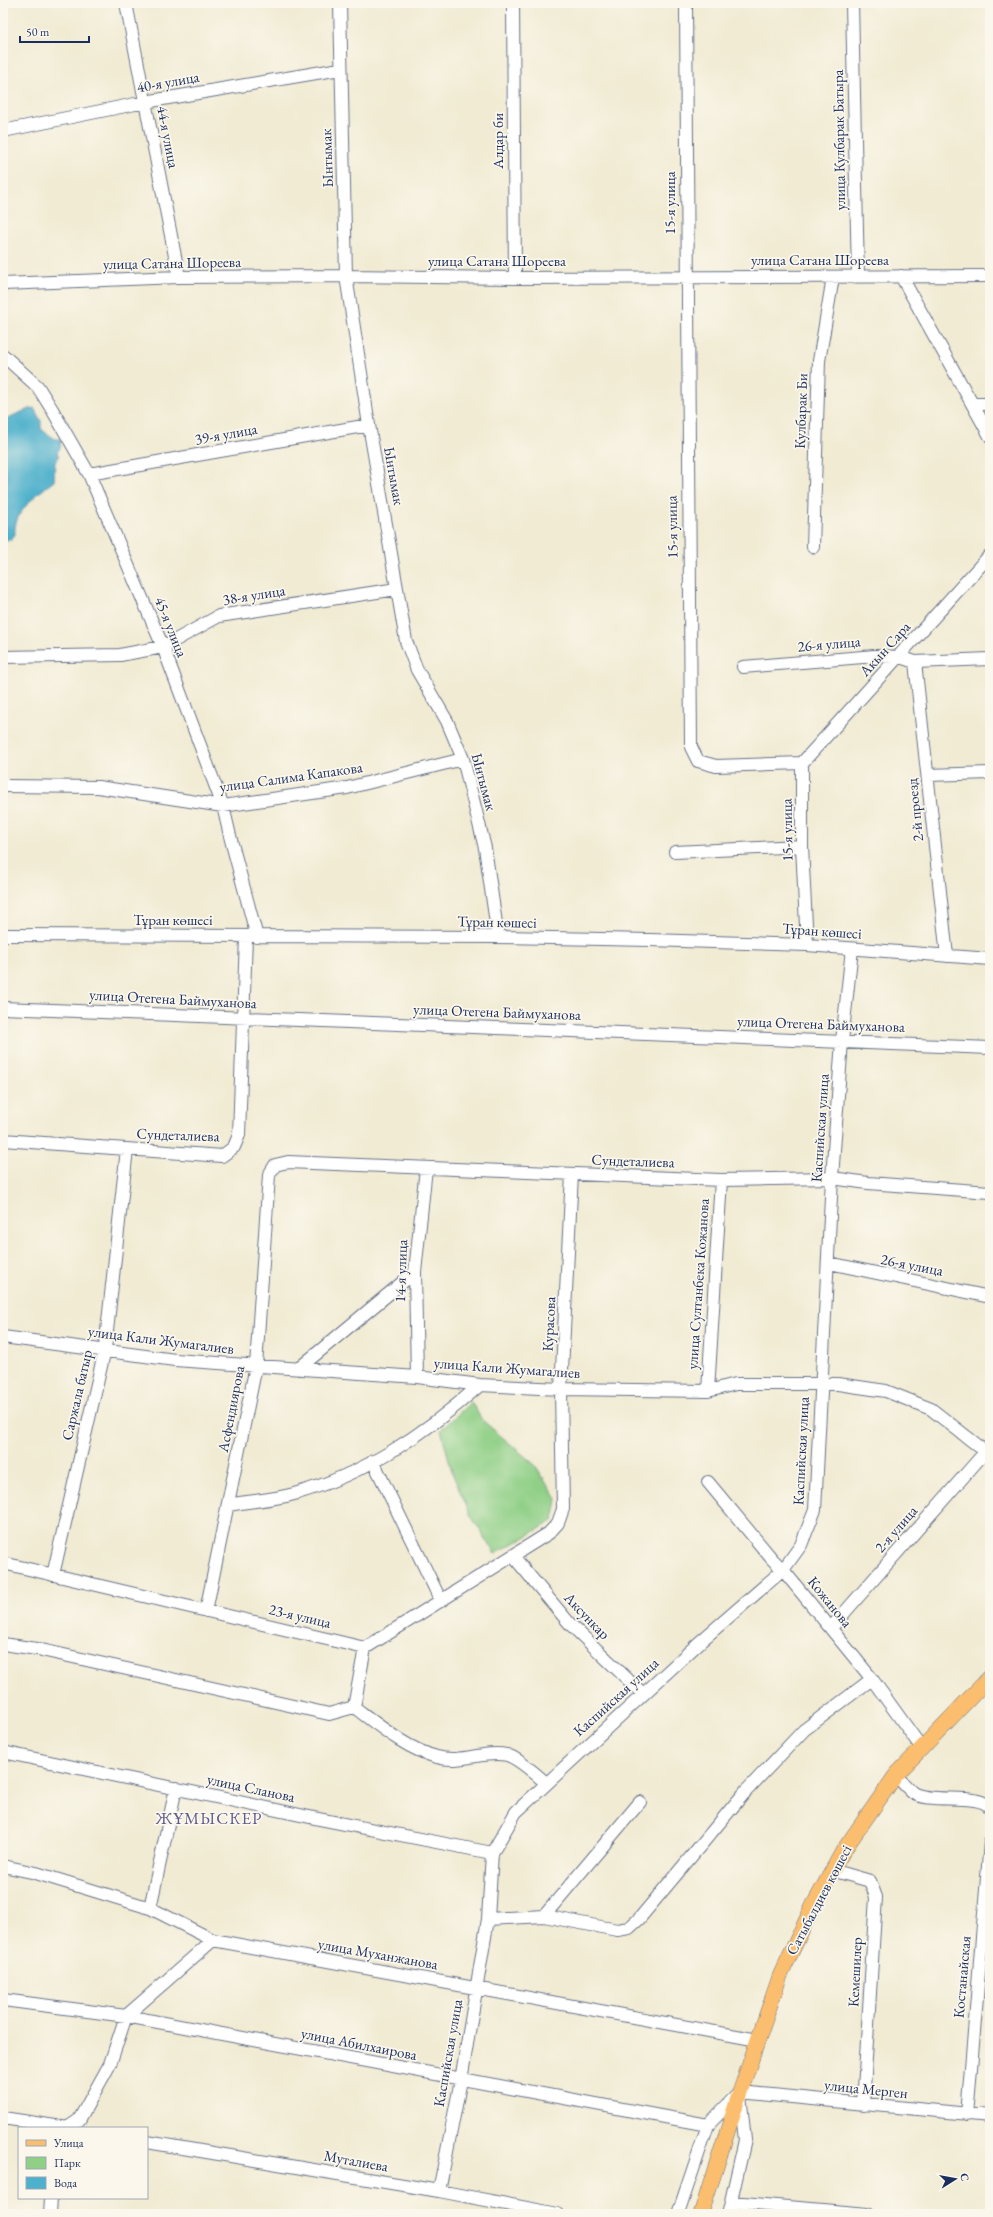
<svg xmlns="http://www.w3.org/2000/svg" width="993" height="2217" viewBox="0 0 993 2217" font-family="'EB Garamond',serif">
	<rect width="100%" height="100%" fill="#fbf7ec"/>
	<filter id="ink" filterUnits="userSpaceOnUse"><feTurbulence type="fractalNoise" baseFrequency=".025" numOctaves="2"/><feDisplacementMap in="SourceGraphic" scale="8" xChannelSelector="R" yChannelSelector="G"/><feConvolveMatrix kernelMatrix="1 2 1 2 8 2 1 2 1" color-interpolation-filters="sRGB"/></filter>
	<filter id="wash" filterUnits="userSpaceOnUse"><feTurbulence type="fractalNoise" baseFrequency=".012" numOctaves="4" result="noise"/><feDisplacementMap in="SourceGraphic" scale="16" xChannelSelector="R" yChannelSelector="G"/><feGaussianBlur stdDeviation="0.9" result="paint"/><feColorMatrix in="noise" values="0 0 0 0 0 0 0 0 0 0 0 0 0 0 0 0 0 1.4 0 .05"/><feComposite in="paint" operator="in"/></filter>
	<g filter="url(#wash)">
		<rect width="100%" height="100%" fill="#f1ebd3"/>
		<!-- green -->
		<path fill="#8fcf86" stroke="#557f72" d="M471 1402 482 1420 535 1465 557 1499 553 1521 495 1554 470 1514 453 1475 441 1430Z"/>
		<!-- water -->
		<path fill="#4db0cc" stroke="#347095" d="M34 408 41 421V429L55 439H61L60 448 57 452 59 457 55 462 54 481C38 493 12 513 15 534L12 539 3 541V420C10 417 27 409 34 408Z"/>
	</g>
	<g filter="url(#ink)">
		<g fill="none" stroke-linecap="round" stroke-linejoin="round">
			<defs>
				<path id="minor" d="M126 3 179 277
					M340 3 346 276 369 425 406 641 417 670 447 721 463 759 485 848 498 937
					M513 3 515 278
					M686 3 691 747 698 761 716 766 802 763V846L807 945
					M852 3 858 276
					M3 131 145 102 340 69
					M901 276 990 436
					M3 284 179 277 346 276 515 278 990 276
					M3 355 38 387 53 411 89 474 163 647 223 806 231 840 257 937
					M972 404H990
					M89 474 369 425
					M813 547 819 361 833 277
					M3 657 120 655 163 647 219 616 397 589
					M915 662 947 956
					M743 667 875 656 900 657 915 662 990 659
					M802 763 990 555
					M928 775 990 773
					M3 786 98 787 223 806 347 788 463 759
					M675 852 802 846
					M3 935 498 937 650 940 807 945 990 959
					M3 1008 990 1048
					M3 1140 222 1156 234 1147 239 1135 246 937
					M829 1263 990 1297
					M3 1337 175 1360 417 1377 480 1385 561 1389 708 1391 736 1384H838L886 1391 931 1409 990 1455
					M298 1369 415 1272
					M417 1377 415 1272 426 1168
					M708 1391 721 1180
					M373 1461 441 1601
					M708 1482 772 1559 783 1570 872 1679 921 1747
					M228 1505C249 1501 273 1500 294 1494 365 1474 425 1434 480 1385
					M513 1556 570 1624 643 1694
					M3 1563 365 1648 549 1533 558 1523 563 1509 561 1389 572 1174
					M53 1575 105 1349 127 1149
					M206 1611 256 1366 269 1175 275 1165 288 1162 721 1180 832 1178 868 1183 990 1192
					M831 1628 986 1451
					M3 1644 37 1649 329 1714 354 1707
					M365 1648 354 1707C378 1725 408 1750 437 1757 461 1764 484 1750 507 1755 518 1758 537 1775 546 1783
					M3 1752 319 1819 492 1853
					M896 1775C901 1781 907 1788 913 1793 930 1804 981 1792 990 1808
					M3 1866 36 1873 150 1908 213 1940 758 2040
					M832 1870 870 1881 876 1897 863 2105
					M150 1908 176 1788
					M544 1916 617 1930 629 1928 639 1919 746 1791 804 1730 872 1679
					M488 1919 544 1916 640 1802
					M3 2000 126 2016 708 2125
					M740 2092 990 2116
					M967 2115 990 1842
					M3 2118 68 2128
					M67 2128 79 2120 110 2064 126 2016 213 1940
					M147 2142 439 2191 558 2214
					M439 2191 461 2080 488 1919 492 1853 516 1812 701 1641 783 1570 801 1545 815 1510 832 1178 842 1041 852 949
					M732 2202 868 2214
					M50 2214 51 2198
					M678 2214 708 2125 739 2093
					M728 2214 745 2140 740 2095"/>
				<path id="major" d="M701 2214 740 2092 780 1976 814 1904 843 1851 896 1775 990 1677"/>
			</defs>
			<!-- minor casing -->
			<use href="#minor" stroke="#667187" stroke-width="14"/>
			<!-- major casing -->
			<use href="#major" stroke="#667187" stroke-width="16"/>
			<!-- minor -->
			<use href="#minor" stroke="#fff" stroke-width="12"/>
			<!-- major -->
			<use href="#major" stroke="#fbbe6e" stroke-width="15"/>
		</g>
	</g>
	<g text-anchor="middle" stroke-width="3.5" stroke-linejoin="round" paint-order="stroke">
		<!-- street labels -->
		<g font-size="15" fill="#1b2f5e" stroke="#fbf7ec">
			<text transform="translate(168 82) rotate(-10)" y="5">40-я улица</text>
			<text transform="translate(168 137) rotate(79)" y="5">44-я улица</text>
			<text transform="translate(839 140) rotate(-91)" y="5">улица Кулбарак Батыра</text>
			<text transform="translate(498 141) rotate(-90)" y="5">Алдар би</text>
			<text transform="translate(327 158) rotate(-92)" y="5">Ынтымак</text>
			<text transform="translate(670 203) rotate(-90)" y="5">15-я улица</text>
			<text x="820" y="265">улица Сатана Шореева</text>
			<text x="497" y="266">улица Сатана Шореева</text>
			<text transform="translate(172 263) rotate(-1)" y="5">улица Сатана Шореева</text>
			<text transform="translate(801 411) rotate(-88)" y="5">Кулбарак Би</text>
			<text transform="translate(226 434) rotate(-10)" y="5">39-я улица</text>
			<text transform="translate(394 476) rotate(80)" y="5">Ынтымак</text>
			<text transform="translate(672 527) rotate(-91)" y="5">15-я улица</text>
			<text transform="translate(254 595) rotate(-9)" y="5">38-я улица</text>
			<text transform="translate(171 627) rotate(68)" y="5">45-я улица</text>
			<text transform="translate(829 644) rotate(-5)" y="5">26-я улица</text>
			<text transform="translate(885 649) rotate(-48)" y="5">Акын Сара</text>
			<text transform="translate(291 777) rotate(-8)" y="5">улица Салима Капакова</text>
			<text transform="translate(484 782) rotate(75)" y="5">Ынтымак</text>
			<text transform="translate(915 810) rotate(-96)" y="5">2-й проезд</text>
			<text transform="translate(787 830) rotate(-91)" y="5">15-я улица</text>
			<text x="173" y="925">Тұран көшесі</text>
			<text transform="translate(497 922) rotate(1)" y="5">Тұран көшесі</text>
			<text transform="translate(822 931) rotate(4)" y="5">Тұран көшесі</text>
			<text transform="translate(173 999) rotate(3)" y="5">улица Отегена Баймуханова</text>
			<text transform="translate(497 1012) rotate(2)" y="5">улица Отегена Баймуханова</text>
			<text transform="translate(821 1024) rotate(2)" y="5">улица Отегена Баймуханова</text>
			<text transform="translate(820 1128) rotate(-86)" y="5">Каспийская улица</text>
			<text transform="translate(178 1135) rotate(2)" y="5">Сундеталиева</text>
			<text transform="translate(633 1161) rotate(2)" y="5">Сундеталиева</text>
			<text transform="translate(912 1265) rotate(11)" y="5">26-я улица</text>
			<text transform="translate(401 1271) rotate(-88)" y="5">14-я улица</text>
			<text transform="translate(698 1284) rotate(-86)" y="5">улица Султанбека Кожанова</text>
			<text transform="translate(549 1324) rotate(-87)" y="5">Курасова</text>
			<text transform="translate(161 1340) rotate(7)" y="5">улица Кали Жумагалиев</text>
			<text transform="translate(507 1368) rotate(4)" y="5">улица Кали Жумагалиев</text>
			<text transform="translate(77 1395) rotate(-77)" y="5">Саржала батыр</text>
			<text transform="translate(231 1409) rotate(-79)" y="5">Асфендиярова</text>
			<text transform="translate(801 1451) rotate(-87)" y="5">Каспийская улица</text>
			<text transform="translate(896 1529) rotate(-49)" y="5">2-я улица</text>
			<text transform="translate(830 1602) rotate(51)" y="5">Кожанова</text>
			<text transform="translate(300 1616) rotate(13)" y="5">23-я улица</text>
			<text transform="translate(587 1616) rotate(46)" y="5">Аксункар</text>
			<text transform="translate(616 1697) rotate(-42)" y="5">Каспийская улица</text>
			<text transform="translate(251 1788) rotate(12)" y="5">улица Сланова</text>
			<text transform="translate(819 1900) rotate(-62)" y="5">Сатыбалдиев көшесі</text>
			<text transform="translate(378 1954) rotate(10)" y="5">улица Муханжанова</text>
			<text transform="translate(855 1972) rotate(-87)" y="5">Кемешилер</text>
			<text transform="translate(962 1977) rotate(-85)" y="5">Костанайская</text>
			<text transform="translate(359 2044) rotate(11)" y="5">улица Абилхаирова</text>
			<text transform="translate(448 2053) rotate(-80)" y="5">Каспийская улица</text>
			<text transform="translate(866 2089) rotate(6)" y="5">улица Мерген</text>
			<text transform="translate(356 2161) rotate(10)" y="5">Муталиева</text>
		</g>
		<!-- quarter labels -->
		<g font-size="17" letter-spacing="1" fill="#5f5b8c" stroke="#fbf7ec">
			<text x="209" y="1824">ЖҰМЫСКЕР</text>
		</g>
	</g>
	<!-- margin -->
	<rect width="993" height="2217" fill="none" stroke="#fbf7ec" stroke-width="16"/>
	<!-- legend -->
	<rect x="18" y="2127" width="130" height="72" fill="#fbf7ec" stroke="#a1a7b3"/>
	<rect x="26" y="2140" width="20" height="6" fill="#fbbe6e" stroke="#a1a7b3"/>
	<text x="54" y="2147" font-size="12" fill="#1b2f5e">Улица</text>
	<rect x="26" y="2157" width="20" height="12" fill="#8fcf86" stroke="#a1a7b3"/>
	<text x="54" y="2167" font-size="12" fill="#1b2f5e">Парк</text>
	<rect x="26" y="2177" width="20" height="12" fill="#4db0cc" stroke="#a1a7b3"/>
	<text x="54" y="2187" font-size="12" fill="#1b2f5e">Вода</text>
	<!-- north arrow -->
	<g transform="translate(955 2179) rotate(79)" stroke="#fbf7ec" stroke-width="3" paint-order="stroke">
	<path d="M0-3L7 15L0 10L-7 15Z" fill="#1b2f5e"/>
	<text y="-6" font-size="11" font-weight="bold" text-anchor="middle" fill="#1b2f5e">С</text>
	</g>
	<!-- scale -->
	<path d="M20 36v6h69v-6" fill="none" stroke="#1b2f5e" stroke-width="2"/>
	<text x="26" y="36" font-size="12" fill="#1b2f5e" stroke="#fbf7ec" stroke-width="3" paint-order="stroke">50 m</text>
</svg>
